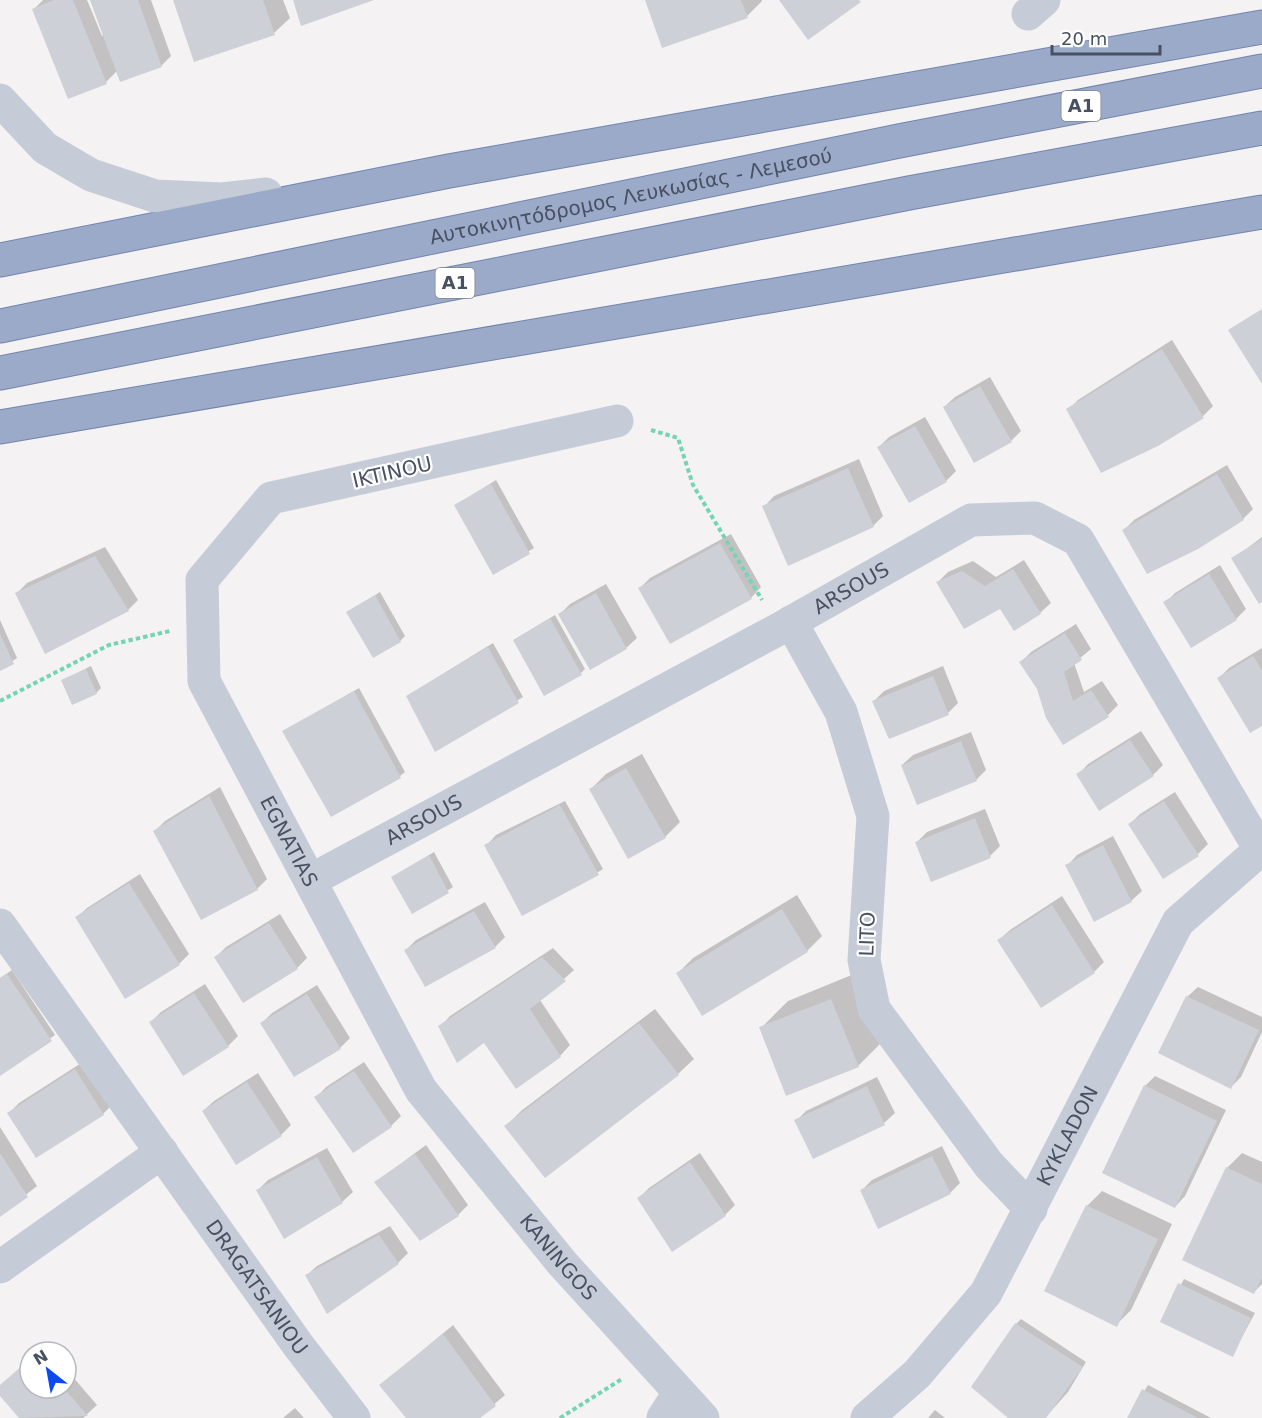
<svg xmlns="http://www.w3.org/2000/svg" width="1262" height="1418" viewBox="0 0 1262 1418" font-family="'DejaVu Sans',sans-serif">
	<rect width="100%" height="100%" fill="#f4f2f2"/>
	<!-- shadow -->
	<path fill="#0003" d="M43 0H87L102 36 104 35 92 0H151L171 56 161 66 117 71 106 82 34 9Z
		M174 0H283L290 18 274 33Z
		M647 0H762V1L747 16Z
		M1172 340 1213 406 1203 416 1068 410 1078 400Z
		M990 377 1021 431 1011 441 944 407 955 397Z
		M925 417 956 471 946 481 879 447 889 437Z
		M859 459 883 516 873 526 764 507 774 496Z
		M1227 465 1253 509 1243 519 1124 530 1134 520Z
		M496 480 534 548 493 573 456 505Z
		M731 534 761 587 751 598 640 588 650 578Z
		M1262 537V600L1233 559Z
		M105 547 138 600 128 610 17 593 27 583Z
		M1024 560 1051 603 1040 613 1001 607 938 582 948 572 973 561 996 577Z
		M1220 565 1246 609 1236 619 1165 603 1175 593Z
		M606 584 637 638 626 648 560 614 570 604Z
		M380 592 405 636 400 641 348 612Z
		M555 615 585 669 581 673 514 640Z
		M0 620 17 658 0 669Z
		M1076 624 1091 649 1074 663 1084 692 1102 681 1118 705 1108 715 1038 688 1021 662 1031 652Z
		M493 643 523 697 436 750 407 696Z
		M1262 648V724L1219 678 1229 668Z
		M91 666 101 688 96 693 63 680Z
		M943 666 958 703 948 713 874 701 884 691Z
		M359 688 405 772 400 776 284 731Z
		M1141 731 1163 765 1153 775H1078L1088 764Z
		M971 732 986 770 976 780 902 765 913 755Z
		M642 754 680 822 665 837 590 790 606 774Z
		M220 787 267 879 257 889 155 831 165 821Z
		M1175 792 1208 844 1198 854 1130 824 1140 814Z
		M565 801 603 869 561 895 486 846 496 835Z
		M985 809 1000 846 990 856 917 842 927 832Z
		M1113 836 1142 891 1131 901 1067 866 1077 855Z
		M434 852 453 887 413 912 393 877Z
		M140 874 189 954 179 964 76 918 87 908Z
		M797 895 822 936 807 951 678 973 693 958Z
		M1062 896 1104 962 1094 972 999 940 1010 930Z
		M485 902 505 937 495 947 406 950 416 940Z
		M280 914 307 958 297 968 216 957 226 947Z
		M553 948 574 970 540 1000 570 1045 560 1056 440 1027 450 1016Z
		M12 970 55 1035 0 1074V978Z
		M859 972 885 1039 858 1066 761 1028 788 1001Z
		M205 984 238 1036 228 1046 151 1022 161 1012Z
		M317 985 350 1038 340 1048 262 1023 272 1013Z
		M1198 987 1262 1017V1032L1241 1077 1231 1087 1187 997Z
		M655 1009 694 1059 678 1074 545 1176 506 1126 521 1111Z
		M86 1060 113 1104 103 1114 36 1156 9 1113 19 1103Z
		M364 1062 401 1116 391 1126 316 1098 326 1087Z
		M258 1073 291 1125 281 1135 203 1111 214 1101Z
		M1155 1076 1226 1110 1185 1196 1175 1207 1145 1086Z
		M877 1077 895 1113 884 1123 813 1157 796 1121 806 1111Z
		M0 1127 37 1186 0 1215Z
		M426 1145 468 1205 458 1215 376 1182Z
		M942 1146 960 1183 950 1193 862 1190 872 1180Z
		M327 1148 353 1192 342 1202 258 1190 268 1180Z
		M700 1153 735 1205 725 1215 673 1250 639 1198 649 1188Z
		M1242 1153 1262 1162V1284L1254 1292 1227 1168Z
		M1102 1191 1172 1224 1131 1310 1116 1325 1087 1206Z
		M390 1226 408 1253 398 1263 306 1276 317 1266Z
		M1184 1279 1255 1313 1232 1355 1162 1321Z
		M1021 1319 1086 1362 1068 1392 1045 1418H1010L1016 1324Z
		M453 1325 505 1395 478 1418H407L381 1385Z
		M46 1346 52 1352H39Z
		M30 1359V1388H66V1369L97 1405 83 1418H21L0 1393V1386Z
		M1148 1385 1211 1418H1128Z
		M295 1408 304 1418H283Z
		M935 1410 945 1418H928Z"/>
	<!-- building -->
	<path fill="#cdd0d6" d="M54 0H73L107 84 68 99 32 9Z
		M90 0H138L162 67 120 82Z
		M173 0H263L275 35 194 62Z
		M293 0H374L301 26Z
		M645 0H741L748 18 662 48Z
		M779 0H859L861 2 808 40Z
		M1262 309V384L1228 330Z
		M1162 349 1204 418 1158 446 1101 473 1066 409Z
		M980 386 1012 442 974 463 943 407Z
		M915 426 947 482 909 503 877 447Z
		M848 468 874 527 788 566 762 506Z
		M1217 474 1244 520 1198 549 1147 574 1122 530Z
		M491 484 530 554 493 575 454 505Z
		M1262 539V602L1259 604 1231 558Z
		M720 543 752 599 670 644 638 588Z
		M95 556 129 611 45 654 15 593Z
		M1013 569 1041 614 1014 631 1000 609 964 629 936 582 962 571 985 586Z
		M1209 574 1237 620 1191 648 1163 602Z
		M596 593 627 649 590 670 558 614Z
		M375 595 401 642 373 658 346 612Z
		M550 618 582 675 544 696 513 640Z
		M1065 633 1082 660 1064 672 1073 701 1091 690 1109 717 1063 745 1046 718 1037 689 1019 662Z
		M0 634 14 664 0 671Z
		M488 647 519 703 435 752 406 696Z
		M1253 656 1262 670V726L1250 733 1217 678Z
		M86 669 97 694 72 705 61 680Z
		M933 676 949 715 889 739 872 701Z
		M354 691 401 778 331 817 282 731Z
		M1130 740 1154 776 1099 811 1076 774Z
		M961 741 977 781 917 805 901 765Z
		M626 768 666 838 628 859 589 789Z
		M209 796 258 890 201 920 153 831Z
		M1164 801 1199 856 1163 879 1128 824Z
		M560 805 599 875 522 916 484 845Z
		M975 818 991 858 931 882 915 842Z
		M1103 845 1132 902 1094 922 1065 865Z
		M429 855 449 893 412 914 391 877Z
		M129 883 180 965 125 999 75 917Z
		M1052 905 1095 973 1041 1008 997 940Z
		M782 909 808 952 702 1016 676 973Z
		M474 911 496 948 425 987 404 950Z
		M269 923 298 969 243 1003 214 957Z
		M542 957 566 981 530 1009 561 1057 516 1089 484 1043 457 1063 438 1026Z
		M7 974 52 1041 0 1076V978Z
		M194 993 229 1047 183 1076 149 1022Z
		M307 994 341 1049 294 1077 260 1023Z
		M1186 996 1259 1030 1231 1089 1158 1053Z
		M831 999 859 1067 786 1096 759 1027Z
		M639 1023 679 1075 545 1178 504 1126Z
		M75 1069 104 1115 36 1158 7 1113Z
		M354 1071 392 1127 353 1153 314 1097Z
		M247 1082 282 1136 236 1165 202 1111Z
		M1144 1085 1217 1121 1175 1208 1102 1173Z
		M867 1086 885 1125 813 1159 794 1120Z
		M0 1153 28 1197 0 1217Z
		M415 1154 459 1216 420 1241 374 1182Z
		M932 1156 951 1194 878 1229 860 1190Z
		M317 1157 343 1203 284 1239 256 1190Z
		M690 1162 726 1216 672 1252 637 1198Z
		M1226 1167 1262 1184V1278L1254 1294 1182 1260Z
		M1086 1205 1158 1239 1117 1327 1044 1291Z
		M379 1235 399 1264 327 1314 305 1275Z
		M1178 1283 1251 1318 1233 1357 1160 1322Z
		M1015 1323 1083 1367 1046 1418H1008L971 1387Z
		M443 1334 496 1406 480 1418H406L379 1385Z
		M30 1359V1388H64L88 1416 19 1418 0 1396V1385Z
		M1142 1389 1198 1418H1127Z"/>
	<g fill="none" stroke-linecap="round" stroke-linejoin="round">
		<defs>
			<g id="trunk">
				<path d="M0 260 449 171 1262 27"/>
				<path id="s5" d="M0 326 899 141 1262 71"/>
				<path d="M0 373 909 193 1262 128"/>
				<path d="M0 427 1262 212"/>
			</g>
		</defs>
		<!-- trunk casing -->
		<use href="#trunk" stroke="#7284af" stroke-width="35"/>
		<!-- path -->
		<path stroke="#74d4b5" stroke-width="4" stroke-dasharray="4.5 3" stroke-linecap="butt" d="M651 430 678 438 693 485 762 600
			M0 701 109 645 170 631
			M560 1418 622 1379"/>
		<!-- minor -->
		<g stroke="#c5cbd7" stroke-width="33">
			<path d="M1028 14 1044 0"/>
			<path d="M0 100 45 148 91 175 155 196 222 199 266 194"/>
			<path id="s1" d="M617 421 271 498 202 580 204 681 421 1090 562 1263 703 1418"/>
			<path d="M791 622 841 712 873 816 864 960 874 1009 989 1165 1031 1209"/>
			<path id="s2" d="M311 880 779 629 971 520 1035 518 1078 540 1262 853"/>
			<path id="s3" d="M0 925 298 1345 354 1418"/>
			<path d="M0 1267 162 1152"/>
			<path d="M663 1418 679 1393"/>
			<path id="s4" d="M867 1418 917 1374 986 1293 1178 922 1260 850"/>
		</g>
		<!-- trunk -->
		<use href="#trunk" stroke="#9caaca" stroke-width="33"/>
	</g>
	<g text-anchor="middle" stroke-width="4.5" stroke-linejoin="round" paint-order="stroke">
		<!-- shield labels -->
		<g fill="#fff" stroke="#7f8590" stroke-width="1.5">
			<rect x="1061.5" y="91" width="39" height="30" rx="4.5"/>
			<rect x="435.5" y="268" width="39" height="30" rx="4.5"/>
		</g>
		<g font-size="18" font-weight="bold" fill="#485161">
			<text x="1081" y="112">A1</text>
			<text x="455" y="289">A1</text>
		</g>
		<!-- street labels -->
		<g font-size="20" fill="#485161" stroke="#fff">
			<text dy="7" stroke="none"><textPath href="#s5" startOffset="644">Αυτοκινητόδρομος Λευκωσίας - Λεμεσού</textPath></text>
			<text transform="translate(392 472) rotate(-13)" y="7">IKTINOU</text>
			<text dy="7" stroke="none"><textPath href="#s2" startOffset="614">ARSOUS</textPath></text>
			<text dy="7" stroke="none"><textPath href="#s2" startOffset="128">ARSOUS</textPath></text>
			<text dy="7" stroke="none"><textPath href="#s1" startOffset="744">EGNATIAS</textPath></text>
			<text transform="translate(867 934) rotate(-88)" y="7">LITO</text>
			<text dy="7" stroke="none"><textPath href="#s4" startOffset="350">KYKLADON</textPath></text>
			<text dy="7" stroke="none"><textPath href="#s1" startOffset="1242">KANINGOS</textPath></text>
			<text dy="7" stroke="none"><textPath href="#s3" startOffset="444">DRAGATSANIOU</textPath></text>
		</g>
	</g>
	<!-- north arrow -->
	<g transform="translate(48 1370) rotate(329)"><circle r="28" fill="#ffffff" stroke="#b6b9c0" stroke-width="1.5"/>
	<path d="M0-4.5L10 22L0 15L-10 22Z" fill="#0d49f3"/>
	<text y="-9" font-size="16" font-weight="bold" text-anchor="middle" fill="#485161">N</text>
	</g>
	<!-- scale -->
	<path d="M1052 45v9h108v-9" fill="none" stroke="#485161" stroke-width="3"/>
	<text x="1061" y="45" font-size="18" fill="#485161" stroke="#ffffff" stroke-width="4.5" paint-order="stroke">20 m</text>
</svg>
